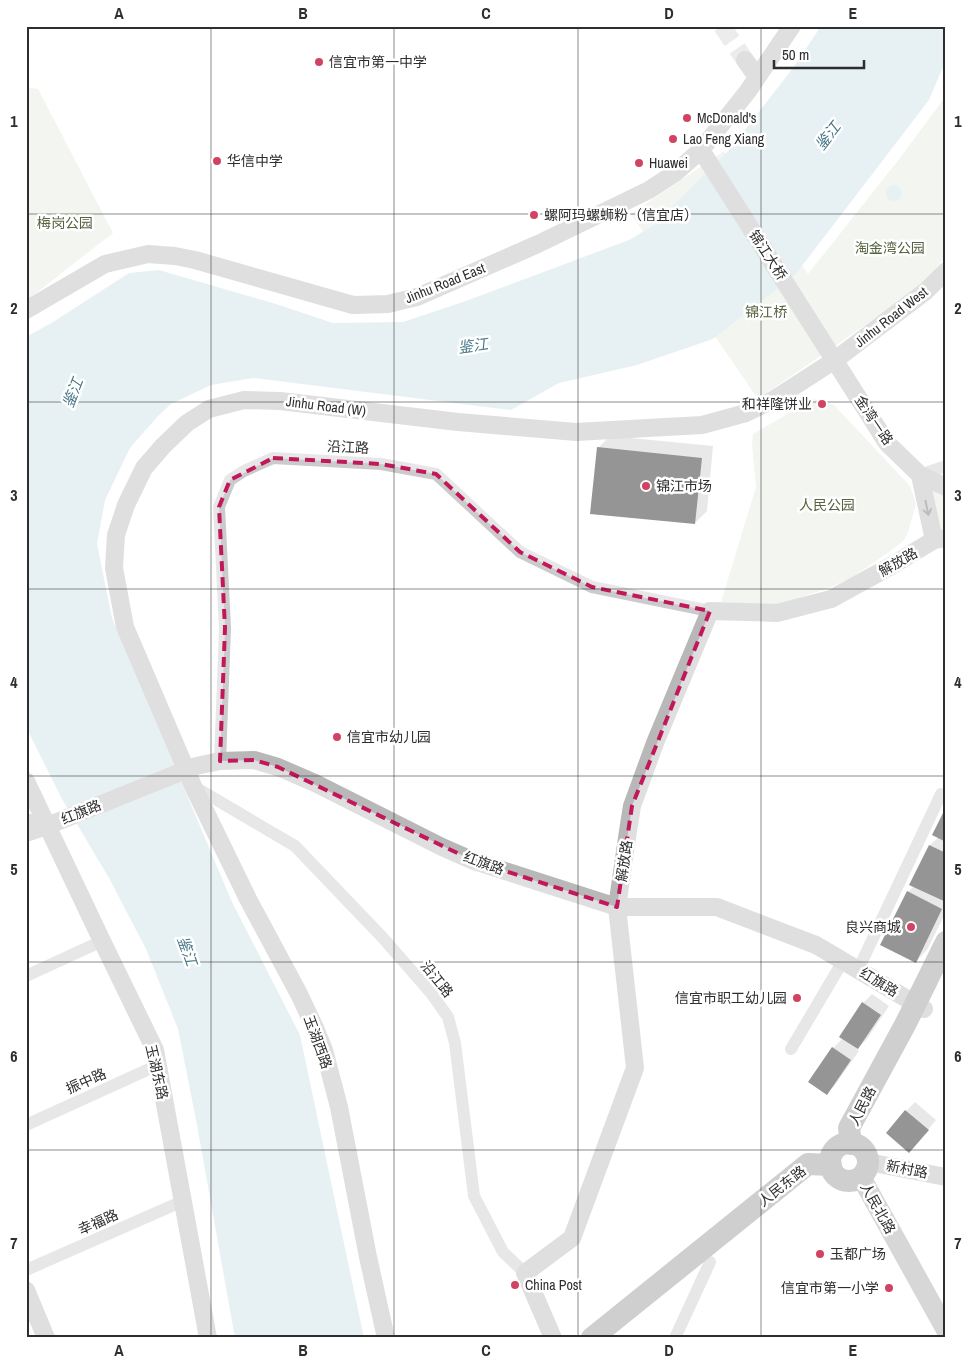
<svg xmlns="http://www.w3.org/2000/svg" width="972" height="1364" viewBox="0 0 972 1364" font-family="'Archivo Narrow','Noto Sans SC',sans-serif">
	<rect width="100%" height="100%" fill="#fff"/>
	<!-- green -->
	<path fill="#e5e9dd" d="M26 87 38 89 113 233 26 301Z
		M946 96V256L920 287 758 399 631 214 724 151 808 274 896 163Z
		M813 399 834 405 910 486 916 504 908 532 904 540 892 550 851 578 831 587 773 607 721 602 756 487 752 443 753 434Z
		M931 490 946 496V529H941Z"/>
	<!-- water -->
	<path fill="#cbe0e7" d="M821 26H946V60L929 100 795 275 713 339 637 365 559 383 511 410 253 378 211 385 171 404 158 416 130 448 105 500 97 544 112 618 232 902 300 1035 364 1338H235L197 1125 178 1029 146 949 109 878 62 799 26 727V337L53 322 129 273 159 270 276 304 333 323 403 322 463 302 629 240 654 225 730 149 793 68Z
		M886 193a8 8 0 1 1 16 0a8 8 0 1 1-16 0Z"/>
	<!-- shadow -->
	<path fill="#0003" d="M610 436 713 446 707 511 695 523 598 448Z
		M946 810V912L927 950 916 961 908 892 914 886 911 884 930 845 939 837Z
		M872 994 889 1006 867 1039 857 1049 859 1051 835 1085 827 1094 810 1082 833 1048 843 1038 863 1003Z
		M915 1102 936 1120 918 1142 906 1111Z"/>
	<!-- building -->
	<path fill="#151515" d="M597 447 702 458 695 524 590 514Z
		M946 807V842L932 835Z
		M929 845 946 853V902L909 885Z
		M907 891 942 909 916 963 880 945Z
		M862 1002 881 1015 858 1049 839 1037Z
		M832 1047 851 1060 827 1095 808 1082Z
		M905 1110 929 1130 909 1153 886 1133Z"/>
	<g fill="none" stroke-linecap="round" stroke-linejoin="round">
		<!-- secondary-tunnel -->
		<path stroke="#d5d5d5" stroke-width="18" stroke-dasharray="18 9" stroke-linecap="butt" d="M722 26 745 60"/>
		<!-- street -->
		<path stroke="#cbcbcb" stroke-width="12" d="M920 475 946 466
			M220 761 225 628 219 507 230 480 244 471 273 458 381 464 436 474 520 552 592 587 710 611
			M193 786 295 846 383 938 431 993 448 1017 455 1043 474 1196 503 1252 525 1273
			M858 970 941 794
			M26 976 102 941
			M791 1049 843 961
			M26 1125 158 1065
			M26 1270 183 1201
			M675 1338 710 1262"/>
		<!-- secondary -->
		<path stroke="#b8b8b8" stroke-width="18" d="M745 60 757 77
			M701 150 887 443 920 475 946 487
			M26 310 105 264 148 254 175 256 195 260 353 305 388 304 417 297 538 244 649 190 675 173 701 150 748 91 792 26
			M920 475 934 540
			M26 781 102 941 155 1050 208 1338
			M26 824 29 823 47 826 26 833
			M47 826 196 766 220 761 254 760 278 767 315 783 442 847 474 861 617 907H717L816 945 924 1009
			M868 1162 946 1177
			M26 1290 46 1338
			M386 1338 368 1257 339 1107 324 1050 315 1028 299 994 248 899 193 786 125 627 114 568 116 535 126 505 144 468 163 446 187 423 209 409 244 400 280 401 458 422 576 432 702 425 746 413 773 400 835 360 926 291 946 271
			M553 1338 525 1273 572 1238 635 1068 617 907 628 831 632 806 655 743 710 611 777 613 831 599 891 566 934 540 946 538"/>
		<!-- primary -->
		<path stroke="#a6a6a6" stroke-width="20" d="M861 1177 946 1330"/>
		<!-- highway -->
		<path stroke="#959595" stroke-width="22" d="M830 1162a19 19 0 1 1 38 0a19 19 0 1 1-38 0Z
			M851 1144 849 1128 906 1023 946 942
			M592 1338 808 1164 831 1165"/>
	</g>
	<!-- one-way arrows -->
	<defs><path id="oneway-shaft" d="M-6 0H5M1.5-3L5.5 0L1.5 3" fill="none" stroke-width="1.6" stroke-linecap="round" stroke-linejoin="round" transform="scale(1.25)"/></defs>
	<use stroke="#6c6c6c" href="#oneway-shaft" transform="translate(927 508) rotate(78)"/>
	<!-- marked area -->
	<path d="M0 0H972V1364H0ZM273 458 381 464 436 474 520 552 592 587 710 611 632 806 617 907 474 861 278 767 254 760 220 761 225 628 219 507 230 480Z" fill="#fff" fill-opacity=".55" fill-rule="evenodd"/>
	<path fill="none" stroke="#c2185b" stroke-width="4" stroke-dasharray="10 6" stroke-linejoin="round" d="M273 458 381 464 436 474 520 552 592 587 710 611 632 806 617 907 474 861 278 767 254 760 220 761 225 628 219 507 230 480Z"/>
	<!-- grid -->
	<path fill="none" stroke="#2e2e2e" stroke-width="1" stroke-opacity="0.55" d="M211 26V1338M394 26V1338M578 26V1338M761 26V1338M26 214H946M26 402H946M26 589H946M26 776H946M26 962H946M26 1150H946"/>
	<!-- markers -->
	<g fill="#d14362" stroke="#fff" stroke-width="2">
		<circle cx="319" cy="62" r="5"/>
		<circle cx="687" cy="118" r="5"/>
		<circle cx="673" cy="139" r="5"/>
		<circle cx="217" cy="161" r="5"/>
		<circle cx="639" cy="163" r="5"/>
		<circle cx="534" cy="215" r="5"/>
		<circle cx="822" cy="404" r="5"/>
		<circle cx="646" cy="486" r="5"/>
		<circle cx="337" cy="737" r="5"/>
		<circle cx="911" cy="927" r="5"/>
		<circle cx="797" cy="998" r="5"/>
		<circle cx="820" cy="1254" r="5"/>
		<circle cx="515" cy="1285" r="5"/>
		<circle cx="889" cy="1288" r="5"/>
	</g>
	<g text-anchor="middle" stroke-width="5" stroke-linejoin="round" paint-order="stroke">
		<!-- poi labels -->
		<g font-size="14" fill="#2e2e2e" stroke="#fff" text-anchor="start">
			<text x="329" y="67">信宜市第一中学</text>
			<text x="697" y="123">McDonald's</text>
			<text x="683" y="144">Lao Feng Xiang</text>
			<text x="227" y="166">华信中学</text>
			<text x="649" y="168">Huawei</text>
			<text x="544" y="220">螺阿玛螺蛳粉（信宜店）</text>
			<text x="812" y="409" text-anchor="end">和祥隆饼业</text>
			<text x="656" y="491">锦江市场</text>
			<text x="347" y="742">信宜市幼儿园</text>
			<text x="901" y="932" text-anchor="end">良兴商城</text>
			<text x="787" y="1003" text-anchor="end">信宜市职工幼儿园</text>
			<text x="830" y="1259">玉都广场</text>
			<text x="525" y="1290">China Post</text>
			<text x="879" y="1293" text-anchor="end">信宜市第一小学</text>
		</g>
		<!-- park labels -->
		<g font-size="14" fill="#566440" stroke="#fff">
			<text x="65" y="228">梅岗公园</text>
			<text x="890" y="253">淘金湾公园</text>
			<text x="766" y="317">锦江桥</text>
			<text x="827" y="510">人民公园</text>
		</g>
		<!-- street labels -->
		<g font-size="14" fill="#2e2e2e" stroke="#fff">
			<text transform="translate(768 255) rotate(57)" y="5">锦江大桥</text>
			<text transform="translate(445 283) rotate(-22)" y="5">Jinhu Road East</text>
			<text transform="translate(891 317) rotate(-38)" y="5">Jinhu Road West</text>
			<text transform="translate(326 406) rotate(7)" y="5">Jinhu Road (W)</text>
			<text transform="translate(874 420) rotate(56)" y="5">金湾一路</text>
			<text transform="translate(348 447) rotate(3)" y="5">沿江路</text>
			<text transform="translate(898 562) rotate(-30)" y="5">解放路</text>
			<text transform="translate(81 812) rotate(-22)" y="5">红旗路</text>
			<text transform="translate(624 861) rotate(-82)" y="5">解放路</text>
			<text transform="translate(484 863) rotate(20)" y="5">红旗路</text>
			<text transform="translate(437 979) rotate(51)" y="5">沿江路</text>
			<text transform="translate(879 982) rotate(31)" y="5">红旗路</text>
			<text transform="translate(318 1042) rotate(70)" y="5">玉湖西路</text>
			<text transform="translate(157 1072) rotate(77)" y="5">玉湖东路</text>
			<text transform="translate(86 1081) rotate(-24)" y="5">振中路</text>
			<text transform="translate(862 1106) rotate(-63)" y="5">人民路</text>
			<text transform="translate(907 1169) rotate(11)" y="5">新村路</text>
			<text transform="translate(782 1186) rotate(-38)" y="5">人民东路</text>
			<text transform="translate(878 1208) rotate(61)" y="5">人民北路</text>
			<text transform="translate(98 1222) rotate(-24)" y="5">幸福路</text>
		</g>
		<!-- water labels -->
		<g font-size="15" font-style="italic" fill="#457686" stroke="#fff">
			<text transform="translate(828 136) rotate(-52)" y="5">鉴江</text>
			<text transform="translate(473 346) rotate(-8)" y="5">鉴江</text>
			<text transform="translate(73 393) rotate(-69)" y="5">鉴江</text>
			<text transform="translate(187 951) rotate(70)" y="5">鉴江</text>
		</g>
	</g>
	<!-- border -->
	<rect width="972" height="1364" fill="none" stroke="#ffffff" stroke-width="55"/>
	<!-- scale -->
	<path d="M774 60v8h90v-8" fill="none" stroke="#2e2e2e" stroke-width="2.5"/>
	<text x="782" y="60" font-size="15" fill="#2e2e2e" stroke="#ffffff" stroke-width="4" paint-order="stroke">50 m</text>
	<rect x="28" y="28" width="916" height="1308" fill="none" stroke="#2e2e2e" stroke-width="2"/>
	<g font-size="16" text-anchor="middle" font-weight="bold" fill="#2e2e2e">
		<text x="119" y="19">A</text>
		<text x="303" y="19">B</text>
		<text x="486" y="19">C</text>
		<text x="669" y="19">D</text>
		<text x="853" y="19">E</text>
		<text x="14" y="127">1</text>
		<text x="958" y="127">1</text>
		<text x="14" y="314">2</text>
		<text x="958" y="314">2</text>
		<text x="14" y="501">3</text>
		<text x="958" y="501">3</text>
		<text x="14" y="688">4</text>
		<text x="958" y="688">4</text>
		<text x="14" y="875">5</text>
		<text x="958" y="875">5</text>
		<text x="14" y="1062">6</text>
		<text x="958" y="1062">6</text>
		<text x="14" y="1249">7</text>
		<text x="958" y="1249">7</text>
		<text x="119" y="1356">A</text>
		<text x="303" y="1356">B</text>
		<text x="486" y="1356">C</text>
		<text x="669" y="1356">D</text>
		<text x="853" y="1356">E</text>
	</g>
</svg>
